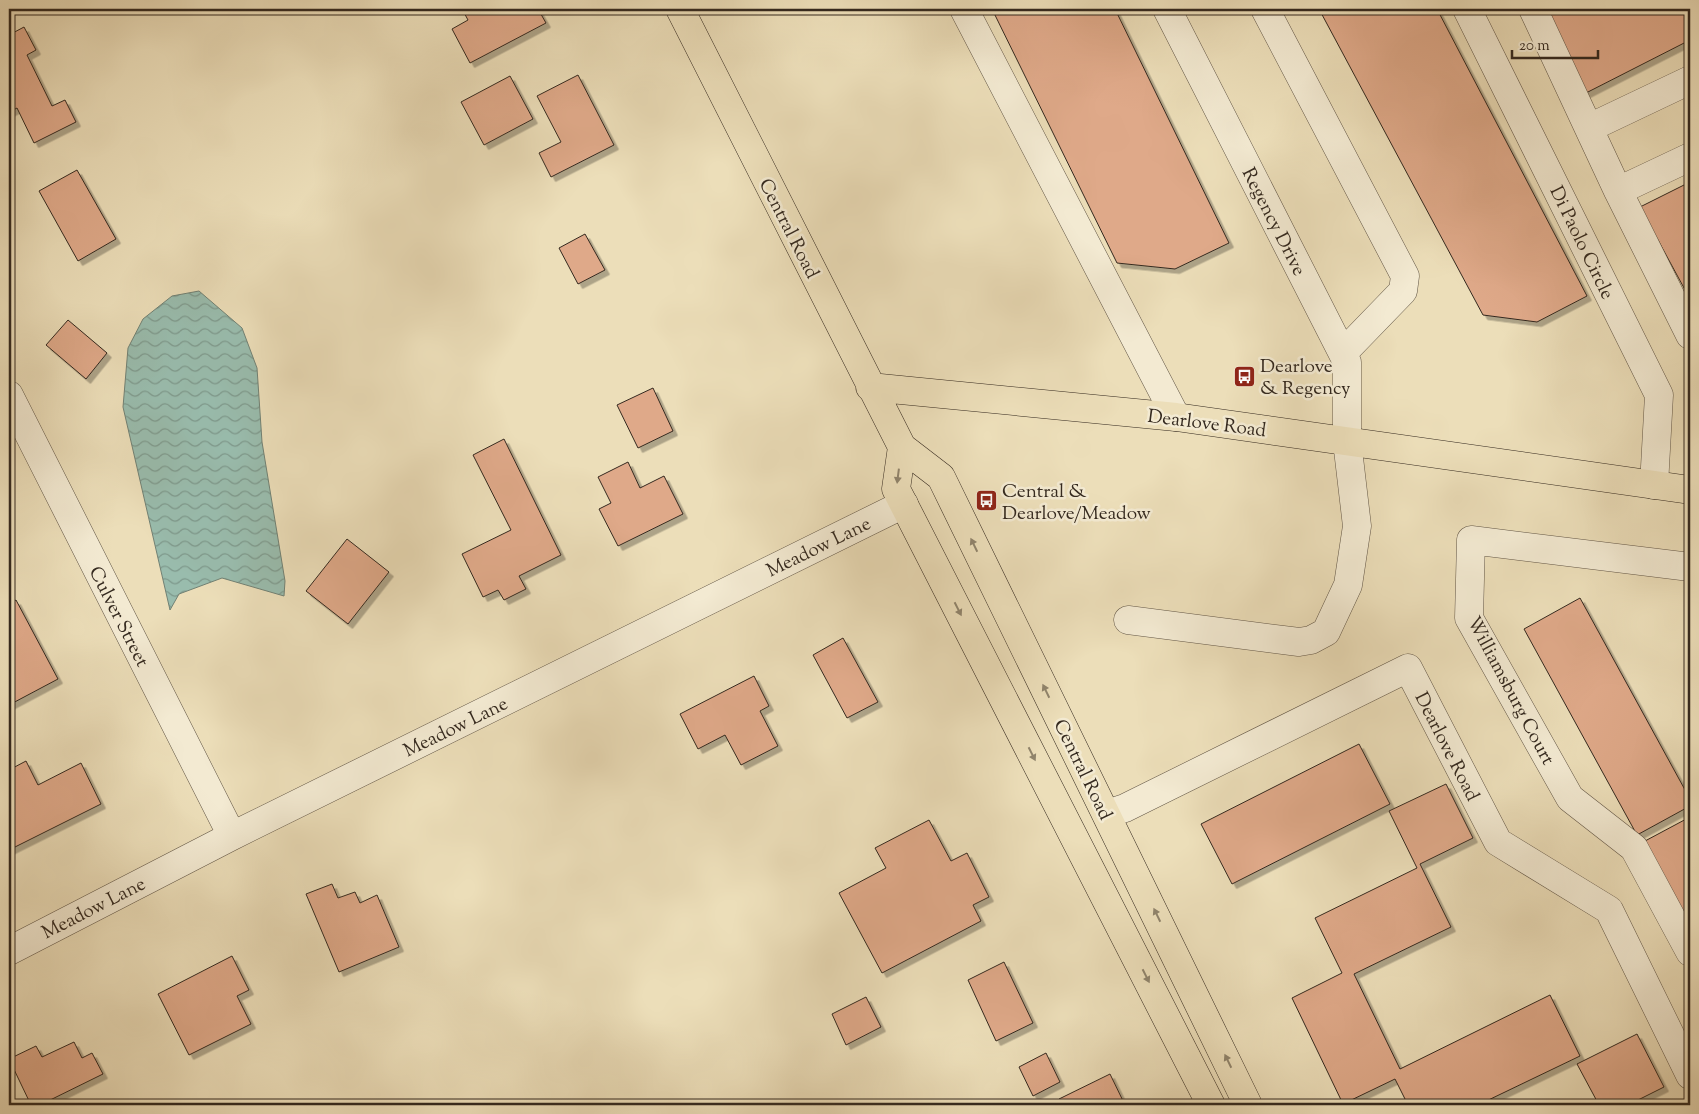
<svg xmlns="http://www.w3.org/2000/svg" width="1699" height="1114" viewBox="0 0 1699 1114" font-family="'Sorts Mill Goudy',serif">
	<defs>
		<pattern id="water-waves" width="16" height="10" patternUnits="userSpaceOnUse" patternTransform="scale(1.25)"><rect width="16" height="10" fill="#99bcad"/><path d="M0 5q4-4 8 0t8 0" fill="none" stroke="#7e998c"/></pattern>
		<filter id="shadow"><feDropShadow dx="4.5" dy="4.5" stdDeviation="0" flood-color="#0004"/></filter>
	</defs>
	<rect width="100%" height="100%" fill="#ecdeb9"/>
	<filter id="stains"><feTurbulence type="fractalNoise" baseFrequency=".004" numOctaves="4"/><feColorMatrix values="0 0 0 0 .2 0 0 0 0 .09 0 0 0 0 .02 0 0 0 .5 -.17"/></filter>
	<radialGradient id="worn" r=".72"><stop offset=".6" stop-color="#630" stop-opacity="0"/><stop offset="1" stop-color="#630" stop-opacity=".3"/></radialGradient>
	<!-- water -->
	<path fill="url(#water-waves)" stroke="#718174" d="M199 291 242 328 257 368 262 442 285 581 284 596 222 578 179 594 170 610 123 407 128 348 143 319 172 296Z"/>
	<!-- building -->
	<path fill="#dfa989" stroke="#34291f" filter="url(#shadow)" d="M462 9H538L546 23 470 63 452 29 468 20Z
		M992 9H1115L1229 243 1175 269 1117 263Z
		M1319 9H1437L1587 296 1537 322 1483 315Z
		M1540 9H1690V40L1584 94Z
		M24 27 36 50 27 55 52 106 65 100 76 122 34 143 17 108 9 112V35Z
		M578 75 614 145 551 177 539 153 561 142 537 96Z
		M510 76 533 119 484 145 461 102Z
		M77 170 116 239 78 261 39 191Z
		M1690 182V299L1640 207Z
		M585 234 605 270 578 284 559 248Z
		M68 320 107 353 86 379 46 345Z
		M653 388 673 431 638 448 617 405Z
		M504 439 561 555 519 576 526 589 504 600 498 590 483 597 462 554 511 530 473 455Z
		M628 462 640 488 664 476 683 514 618 546 599 509 611 503 598 477Z
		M347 539 389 572 348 624 306 591Z
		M1580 598 1690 799V806L1637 835 1524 629Z
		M16 600 58 679 9 705V604Z
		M843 638 878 702 847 718 813 655Z
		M754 676 769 706 760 711 778 746 741 765 725 735 698 749 680 714Z
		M1359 744 1390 804 1232 884 1201 824Z
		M26 761 38 785 81 763 101 804 9 850V770Z
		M1446 784 1473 838 1420 864 1451 927 1354 974 1400 1069 1550 995 1580 1056 1478 1105H1408L1395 1079 1343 1104 1292 998 1342 973 1315 918 1417 868 1389 811Z
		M1690 817V929L1645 841Z
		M929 820 951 861 967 853 989 897 973 905 981 921 882 973 839 893 886 868 875 848Z
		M332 884 338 898 355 892 360 903 377 895 399 947 339 972 306 894Z
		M232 956 249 990 237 996 251 1024 189 1055 158 994Z
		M1004 962 1033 1023 996 1041 968 980Z
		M866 997 881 1027 846 1045 832 1014Z
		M1637 1034 1664 1087 1628 1105H1599L1577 1064Z
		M74 1042 82 1058 92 1053 103 1074 40 1105H31L9 1059 36 1046 42 1057Z
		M1046 1053 1060 1082 1033 1096 1019 1067Z
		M1110 1074 1125 1105H1062L1059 1099Z"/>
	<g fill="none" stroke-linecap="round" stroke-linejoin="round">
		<defs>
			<path id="minor" d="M964 9 1176 417
				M1265 9 1405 276 1403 291 1343 353
				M1467 9 1659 395 1654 485
				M1533 9 1618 191
				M1589 128 1690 80
				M1690 157 1618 191 1690 335
				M9 395 232 836
				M1690 567 1471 540 1469 618 1570 798 1634 848 1690 952
				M1128 620 1299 642 1311 640 1326 632 1348 585 1357 526 1347 441V362L1167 9
				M1107 814 1125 808 1408 668 1498 842 1609 910 1690 1075
				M9 951 232 836 904 504"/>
			<path id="major" d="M680 9 902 447 941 477 1248 1105
				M870 387 1176 417 1690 490
				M902 447 896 489 1211 1105"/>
		</defs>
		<!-- minor casing -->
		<use href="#minor" stroke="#625646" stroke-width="29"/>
		<!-- major casing -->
		<use href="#major" stroke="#34291f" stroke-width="29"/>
		<!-- minor -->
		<use href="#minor" stroke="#f3ead2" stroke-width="28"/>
		<!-- major -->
		<use href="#major" stroke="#ecdeb9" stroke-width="28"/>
	</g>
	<!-- one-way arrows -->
	<defs><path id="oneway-solid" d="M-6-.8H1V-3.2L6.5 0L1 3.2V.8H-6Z" transform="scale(1.25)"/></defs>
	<g fill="#90846c">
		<use href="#oneway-solid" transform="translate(898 476) rotate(97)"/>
		<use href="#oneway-solid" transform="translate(974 545) rotate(-116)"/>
		<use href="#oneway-solid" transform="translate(958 609) rotate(63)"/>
		<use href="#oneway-solid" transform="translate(1046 691) rotate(-116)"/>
		<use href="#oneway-solid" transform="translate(1032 754) rotate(63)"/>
		<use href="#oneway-solid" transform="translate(1157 915) rotate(-116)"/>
		<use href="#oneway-solid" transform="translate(1146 976) rotate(63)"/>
		<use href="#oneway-solid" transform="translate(1228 1061) rotate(-116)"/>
	</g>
	<!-- icons -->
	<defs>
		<symbol id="bus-square" viewBox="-11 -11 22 22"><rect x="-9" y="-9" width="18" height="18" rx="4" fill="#8f2418" stroke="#f3ead2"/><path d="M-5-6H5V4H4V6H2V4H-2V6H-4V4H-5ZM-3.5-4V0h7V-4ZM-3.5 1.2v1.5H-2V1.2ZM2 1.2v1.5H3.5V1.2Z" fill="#fff"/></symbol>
	</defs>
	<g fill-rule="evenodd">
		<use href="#bus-square" x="1232" y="364" width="25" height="25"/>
		<use href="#bus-square" x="974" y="488" width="25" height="25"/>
	</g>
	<g text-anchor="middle" stroke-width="5" stroke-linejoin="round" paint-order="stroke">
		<!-- street labels -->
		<g font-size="19" fill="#34291f" stroke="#f3ead2">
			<text transform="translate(1275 221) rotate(63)" y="7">Regency Drive</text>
			<text transform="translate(790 228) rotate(63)" y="7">Central Road</text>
			<text transform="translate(1583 242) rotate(64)" y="7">Di Paolo Circle</text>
			<text transform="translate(1207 422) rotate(7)" y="7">Dearlove Road</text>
			<text transform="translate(818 546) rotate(-26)" y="7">Meadow Lane</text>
			<text transform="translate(120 616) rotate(63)" y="7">Culver Street</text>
			<text transform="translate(1512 690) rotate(62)" y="7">Williamsburg Court</text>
			<text transform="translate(455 726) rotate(-26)" y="7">Meadow Lane</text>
			<text transform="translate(1448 746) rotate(63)" y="7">Dearlove Road</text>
			<text transform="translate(1084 769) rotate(64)" y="7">Central Road</text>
			<text transform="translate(93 907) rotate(-27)" y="7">Meadow Lane</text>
		</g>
		<!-- poi labels -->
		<g font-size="19" fill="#34291f" stroke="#f3ead2" text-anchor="start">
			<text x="1260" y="372">Dearlove<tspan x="1260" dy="22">&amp; Regency</tspan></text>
			<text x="1002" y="497">Central &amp;<tspan x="1002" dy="22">Dearlove/Meadow</tspan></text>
		</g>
	</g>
	<!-- margin -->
	<rect width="1699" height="1114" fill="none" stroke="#ecdeb9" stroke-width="30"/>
	<rect x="10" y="10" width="1679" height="1094" fill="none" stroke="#34291f" stroke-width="2.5"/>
	<rect x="15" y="15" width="1669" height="1084" fill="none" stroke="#34291f"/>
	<!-- scale -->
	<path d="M1512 50v8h86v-8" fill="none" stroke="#34291f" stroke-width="2.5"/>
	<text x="1519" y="50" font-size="15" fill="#34291f" stroke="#f3ead2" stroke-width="4" paint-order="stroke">20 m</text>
	<rect width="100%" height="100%" filter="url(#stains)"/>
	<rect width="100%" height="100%" fill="url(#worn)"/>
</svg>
